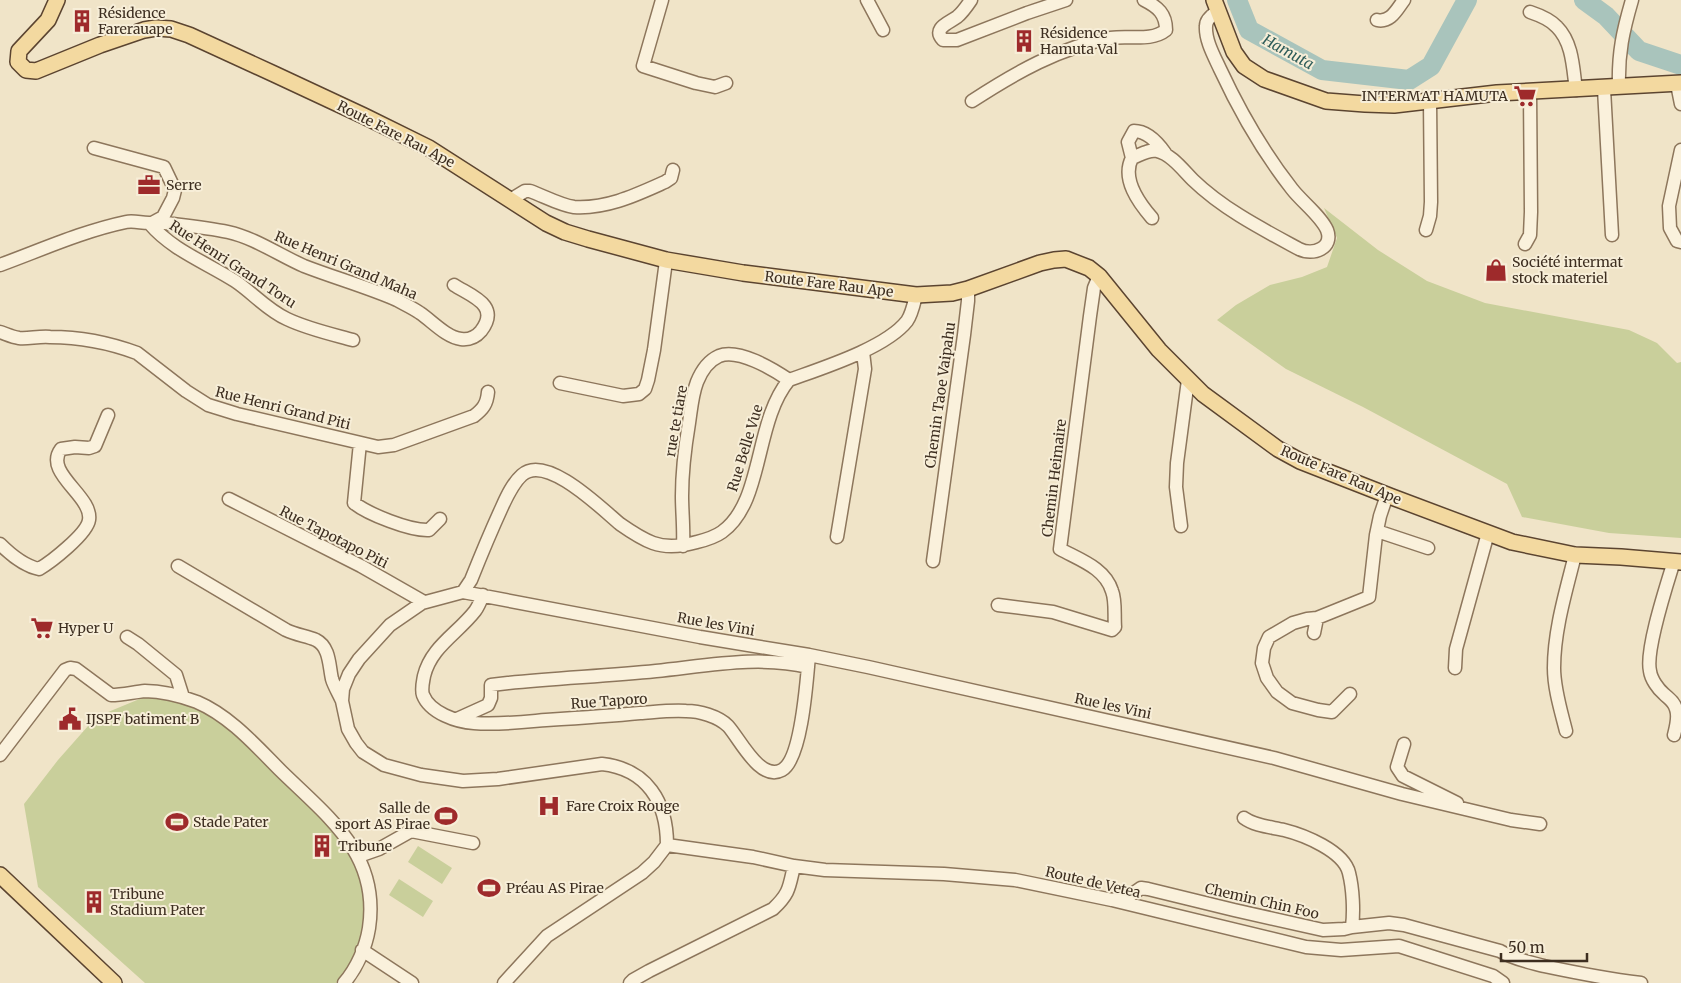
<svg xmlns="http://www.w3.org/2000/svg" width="1681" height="983" viewBox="0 0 1681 983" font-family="Merriweather,serif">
	<rect width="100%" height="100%" fill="#f0e4c8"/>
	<!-- green -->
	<path fill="#c9cf9b" d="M1324 208 1378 250 1427 281 1485 303 1629 330 1657 343 1677 363 1681 362V538L1609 533 1522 517 1507 484 1363 407 1286 369 1217 320 1236 305 1270 285 1302 277 1327 267 1337 238Z
		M154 693 189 700 217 717 347 841 365 877 367 933 352 963 336 983H145L38 887 24 804 58 760 96 717Z
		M418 846 452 868 442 884 408 862Z
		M399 879 433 901 423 917 389 895Z"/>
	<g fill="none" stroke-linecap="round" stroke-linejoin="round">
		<!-- river -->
		<path stroke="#a9c4bc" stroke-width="20" d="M1237 0 1249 30 1322 70 1409 80 1431 66 1467 0
			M1584 0 1606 16 1639 51 1681 65"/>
		<defs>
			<path id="minor" d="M662 0 643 66 696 83 715 87 726 83
				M867 0 883 30
				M971 0C967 6 962 13 957 17 949 23 932 28 943 40H957L1027 13 1066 0
				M1530 12C1539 15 1550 19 1557 27 1573 43 1573 69 1576 90
				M1377 20C1391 23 1397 9 1404 0
				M1677 84 1681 104
				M1619 86C1618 53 1623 31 1632 0
				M1604 89 1612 235
				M972 101C1015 73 1060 47 1111 38 1129 35 1151 42 1166 30 1166 14 1158 7 1144 0
				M94 148 164 167 175 190 173 198 163 217 150 224
				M1681 150 1669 206 1670 228 1677 241 1681 242
				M1132 158 1128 142 1134 131C1147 131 1158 143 1165 153
				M510 200 525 191H530C544 196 560 205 574 207 607 209 636 195 665 182L671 178 673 170
				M1152 218C1139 203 1121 179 1132 158 1140 155 1149 149 1157 151 1171 154 1183 170 1193 180 1223 209 1262 229 1299 249 1313 256 1334 248 1327 230 1321 216 1302 202 1292 189 1263 152 1240 112 1220 69 1214 56 1205 40 1206 26 1206 19 1212 15 1217 12
				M150 224C172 250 207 263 235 281 253 293 267 310 287 319 308 329 331 334 353 340
				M1426 230 1430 216 1431 202 1430 101
				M1525 244 1530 235 1531 212 1530 92
				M0 265C41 250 83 231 126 222 136 220 146 225 157 222 180 225 205 227 228 232 255 238 279 255 304 266 335 278 367 287 397 300 404 304 413 308 420 313 432 321 446 337 461 339 470 340 476 337 481 331 501 305 471 296 454 285
				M0 332C6 334 12 337 19 338 28 339 39 336 50 337 78 337 110 343 137 353L186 391 208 405 237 414 378 447 394 445 474 416C483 409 487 404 488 392
				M560 383 623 396 639 394 645 389 648 380 654 350 666 261
				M360 443 354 503C368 514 410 531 429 530L440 519
				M229 499 361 566 424 602
				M1181 526 1176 487 1177 463 1188 380
				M1377 531 1428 548
				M837 537 865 369 863 352
				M0 544C10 554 25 566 39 569 51 562 87 534 89 520 93 496 43 473 61 449L75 447 89 448 95 446 108 415
				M683 546C684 529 682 512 682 496 682 472 685 447 689 423 691 410 692 395 697 382 701 372 708 361 719 356 738 348 773 369 789 380
				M933 561 964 335 968 301V289
				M178 566 286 630C296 635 307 636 316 640 330 647 329 666 332 679 334 686 339 694 342 701
				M463 592 471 580C481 555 491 531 502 507 507 496 513 483 522 475 546 453 602 509 620 524 630 531 642 539 653 543 667 548 683 546 697 542 705 540 715 537 722 532 764 502 754 422 789 380 822 368 886 348 907 321 912 314 914 303 916 295
				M483 595C481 600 478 607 475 611 457 634 431 647 424 676 423 682 421 689 423 695 430 713 457 722 474 723 498 725 523 722 546 720 578 718 609 716 640 713 655 712 671 710 686 711 699 711 718 716 728 726 740 739 760 782 782 770 802 759 807 677 809 655
				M998 605 1053 612 1112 630 1115 627C1114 615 1116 601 1112 591 1105 568 1080 560 1060 549L1090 316 1094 288 1099 276
				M1314 633 1317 618
				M127 637 138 644 176 675 183 697
				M1455 668 1456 649 1488 533
				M1350 694 1332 712 1318 710 1292 703 1277 692 1267 678 1262 663 1264 648 1269 637 1293 623 1307 619 1317 618 1369 597 1376 535 1380 516 1387 495
				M457 719 488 705 491 698V685L508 683C557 678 607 676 656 671 706 666 759 655 808 667
				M1566 731C1561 711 1554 689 1554 668 1554 630 1566 591 1575 555
				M1674 735C1676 727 1679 717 1676 709 1674 701 1669 699 1664 694 1658 689 1651 679 1650 671 1645 650 1667 584 1674 561
				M1404 744 1397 767 1403 776 1457 803
				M0 755 65 670 70 668 76 669 111 695C122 695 134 692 145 691 162 691 181 696 197 702 230 716 256 746 281 771 328 817 380 854 369 928 366 947 357 968 344 983
				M1244 818C1255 826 1271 827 1284 830 1304 835 1344 851 1349 873 1353 889 1354 911 1352 927
				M667 845C667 802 647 769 602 764L498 779 463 781 421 775 384 765 363 752 356 743 348 729 342 701 343 689 349 674 359 659 390 625 422 603 463 592 700 637 809 655 868 667 1274 758 1402 794 1511 820 1540 824
				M667 845 753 857 794 866 825 870 944 874 1015 880 1112 900 1306 947 1341 950 1399 946 1493 976 1503 983
				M359 856 379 849 411 831 473 843
				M1112 900 1131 895 1141 888 1148 889 1234 910 1323 930 1344 929 1352 927 1389 923 1404 925 1500 951C1513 959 1529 962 1544 966 1577 973 1609 979 1641 983
				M362 950 412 983
				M504 983 547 936 642 873 654 862 667 845
				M630 983 633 980 649 971 773 909C790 893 789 887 794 866"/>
			<path id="major" d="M57 0 48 20 19 51 18 62 26 70 36 71 100 45 144 30 156 28 171 29 189 35 274 74 364 116 429 148 546 223 565 232 588 239 666 260 743 273 916 295 952 293 968 289 1040 263 1054 260 1066 259 1089 268 1099 276 1159 350 1203 394 1278 449 1300 461 1392 497 1512 542 1575 555 1621 557 1681 562
				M1214 0 1234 52 1244 66 1264 79 1326 101 1365 104 1394 105 1497 93 1681 83
				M0 875 114 983"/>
		</defs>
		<!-- minor casing -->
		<use href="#minor" stroke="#8d765c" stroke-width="15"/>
		<!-- major casing -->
		<use href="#major" stroke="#5b4430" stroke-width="18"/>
		<!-- minor -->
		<use href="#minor" stroke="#faf1dc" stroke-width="12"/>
		<!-- major -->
		<use href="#major" stroke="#f3d9a0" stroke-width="15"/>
	</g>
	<!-- icons -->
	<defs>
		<symbol id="building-bare" viewBox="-9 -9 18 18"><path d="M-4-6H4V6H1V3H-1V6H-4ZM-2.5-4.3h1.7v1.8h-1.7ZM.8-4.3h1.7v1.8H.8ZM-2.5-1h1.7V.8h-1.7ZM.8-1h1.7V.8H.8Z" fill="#9e2a2b" stroke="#f7eed8" stroke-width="2.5" paint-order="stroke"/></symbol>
		<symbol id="supermarket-bare" viewBox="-9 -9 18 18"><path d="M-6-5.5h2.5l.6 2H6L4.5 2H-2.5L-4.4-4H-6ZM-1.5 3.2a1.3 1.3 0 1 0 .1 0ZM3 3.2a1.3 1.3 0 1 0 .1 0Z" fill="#9e2a2b" stroke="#f7eed8" stroke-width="2.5" paint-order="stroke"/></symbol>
		<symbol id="office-bare" viewBox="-9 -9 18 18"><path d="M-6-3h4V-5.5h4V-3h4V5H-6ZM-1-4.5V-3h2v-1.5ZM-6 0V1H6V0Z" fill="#9e2a2b" stroke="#f7eed8" stroke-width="2.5" paint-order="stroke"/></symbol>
		<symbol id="shop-bare" viewBox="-9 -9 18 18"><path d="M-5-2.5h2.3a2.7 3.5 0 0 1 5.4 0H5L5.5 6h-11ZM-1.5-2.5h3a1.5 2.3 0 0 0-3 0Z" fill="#9e2a2b" stroke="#f7eed8" stroke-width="2.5" paint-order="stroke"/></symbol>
		<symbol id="civic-bare" viewBox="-9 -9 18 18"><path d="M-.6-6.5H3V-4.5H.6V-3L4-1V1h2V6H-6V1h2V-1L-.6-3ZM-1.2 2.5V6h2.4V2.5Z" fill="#9e2a2b" stroke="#f7eed8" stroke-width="2.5" paint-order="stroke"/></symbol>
		<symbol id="hospital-bare" viewBox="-9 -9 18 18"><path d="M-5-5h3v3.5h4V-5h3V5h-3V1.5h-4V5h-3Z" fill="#9e2a2b" stroke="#f7eed8" stroke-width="2.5" paint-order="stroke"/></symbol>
		<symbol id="stadium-bare" viewBox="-9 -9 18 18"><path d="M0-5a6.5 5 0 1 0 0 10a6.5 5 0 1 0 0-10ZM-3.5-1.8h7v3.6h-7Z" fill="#9e2a2b" stroke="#f7eed8" stroke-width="2.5" paint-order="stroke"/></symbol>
	</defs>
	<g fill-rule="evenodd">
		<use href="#building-bare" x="66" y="5" width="32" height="32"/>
		<use href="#building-bare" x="1008" y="25" width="32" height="32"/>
		<use href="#supermarket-bare" x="1509" y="80" width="32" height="32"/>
		<use href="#office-bare" x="133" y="169" width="32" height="32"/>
		<use href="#shop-bare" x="1480" y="254" width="32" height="32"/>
		<use href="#supermarket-bare" x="26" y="612" width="32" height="32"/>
		<use href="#civic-bare" x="54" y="703" width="32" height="32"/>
		<use href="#hospital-bare" x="533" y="790" width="32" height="32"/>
		<use href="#stadium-bare" x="430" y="800" width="32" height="32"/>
		<use href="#stadium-bare" x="161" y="806" width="32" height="32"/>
		<use href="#building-bare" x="306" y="830" width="32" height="32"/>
		<use href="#stadium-bare" x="473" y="872" width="32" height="32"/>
		<use href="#building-bare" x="78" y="886" width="32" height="32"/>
	</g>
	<g text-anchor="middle" stroke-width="4" stroke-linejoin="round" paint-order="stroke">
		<!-- poi labels -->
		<g font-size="14" fill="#3d2e20" stroke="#f7eed8" text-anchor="start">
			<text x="98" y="18">Résidence<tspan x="98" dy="16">Farerauape</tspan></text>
			<text x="1040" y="38">Résidence<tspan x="1040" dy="16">Hamuta Val</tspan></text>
			<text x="1508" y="101" text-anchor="end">INTERMAT HAMUTA</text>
			<text x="166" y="190">Serre</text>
			<text x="1512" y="267">Société intermat<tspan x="1512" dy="16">stock materiel</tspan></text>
			<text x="58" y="633">Hyper U</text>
			<text x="86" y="724">IJSPF batiment B</text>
			<text x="566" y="811">Fare Croix Rouge</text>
			<text x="430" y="813" text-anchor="end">Salle de<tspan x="430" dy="16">sport AS Pirae</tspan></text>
			<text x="193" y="827">Stade Pater</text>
			<text x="338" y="851">Tribune</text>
			<text x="506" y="893">Préau AS Pirae</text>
			<text x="110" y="899">Tribune<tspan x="110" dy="16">Stadium Pater</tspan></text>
		</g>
		<!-- street labels -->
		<g font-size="14" fill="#3d2e20" stroke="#f7eed8">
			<text transform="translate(396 134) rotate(27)" y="5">Route Fare Rau Ape</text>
			<text transform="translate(233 264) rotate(33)" y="5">Rue Henri Grand Toru</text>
			<text transform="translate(346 265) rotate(23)" y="5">Rue Henri Grand Maha</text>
			<text transform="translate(829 284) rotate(7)" y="5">Route Fare Rau Ape</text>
			<text transform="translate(940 395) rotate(-82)" y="5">Chemin Taoe Vaipahu</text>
			<text transform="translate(283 408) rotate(14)" y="5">Rue Henri Grand Piti</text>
			<text transform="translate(676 421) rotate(-80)" y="5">rue te tiare</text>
			<text transform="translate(745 448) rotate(-73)" y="5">Rue Belle Vue</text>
			<text transform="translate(1341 475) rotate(23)" y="5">Route Fare Rau Ape</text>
			<text transform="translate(1054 478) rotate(-83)" y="5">Chemin Heimaire</text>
			<text transform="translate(334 537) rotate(27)" y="5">Rue Tapotapo Piti</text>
			<text transform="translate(716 624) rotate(10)" y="5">Rue les Vini</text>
			<text transform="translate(609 701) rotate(-4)" y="5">Rue Taporo</text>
			<text transform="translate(1113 706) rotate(12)" y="5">Rue les Vini</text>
			<text transform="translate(1093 882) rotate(13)" y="5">Route de Vetea</text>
			<text transform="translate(1262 901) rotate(13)" y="5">Chemin Chin Foo</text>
		</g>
		<!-- water labels -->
		<g font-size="15" font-style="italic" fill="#2f5d5a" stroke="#f7eed8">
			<text transform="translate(1288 52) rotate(29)" y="5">Hamuta</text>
		</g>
	</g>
	<!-- scale -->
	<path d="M1501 953v8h86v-8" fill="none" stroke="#3d2e20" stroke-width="2.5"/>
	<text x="1508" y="953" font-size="15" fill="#3d2e20" stroke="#f7eed8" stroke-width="4" paint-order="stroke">50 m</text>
</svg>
